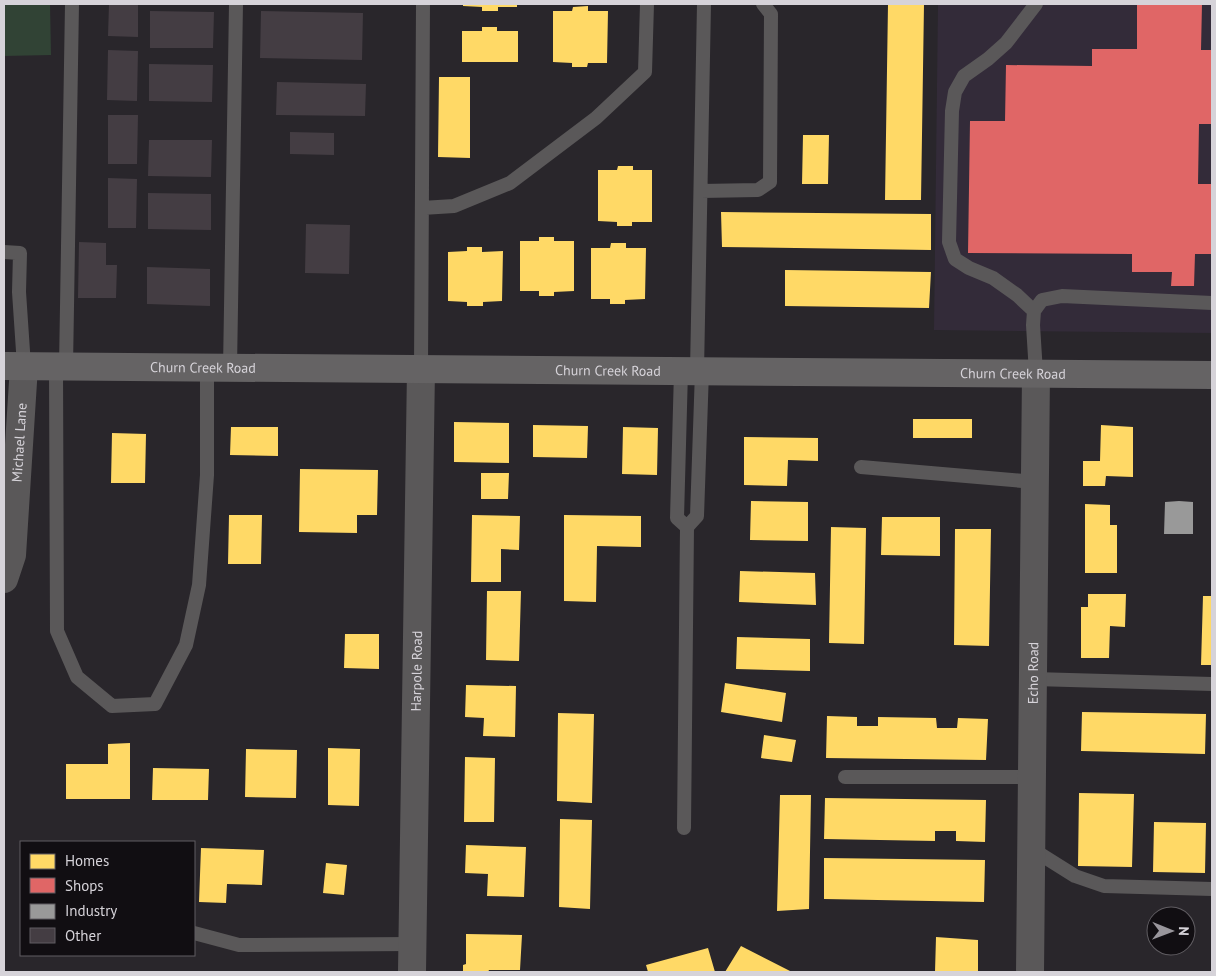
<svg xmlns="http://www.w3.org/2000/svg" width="1216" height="976" viewBox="0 0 1216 976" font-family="'PT Sans',sans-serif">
	<rect width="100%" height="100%" fill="#29262b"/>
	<!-- built -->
	<path fill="#332b39" d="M938 4H1212V333L934 330Z"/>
	<!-- green -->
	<path fill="#314335" d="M4 4H50L51 55 4 56Z"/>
	<!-- homes -->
	<path fill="#ffd966" d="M463 4H517V7H498V11H482V7L463 6Z
		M888 4H924L921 200H885Z
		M588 6V11H608L607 63H588L587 67H572V63L553 62V11H572L573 7Z
		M482 27H497V31H518V62H462V31H482Z
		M439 77H470V158L438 157Z
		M803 135H829L828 184H802Z
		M618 166H633V170H652V222H632V226H617V222L598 221V170H617Z
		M721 212 931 214V250L722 247Z
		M539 237H554V241H574V291L554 292V296H539V291H520V241H539Z
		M611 243H626V248H646L645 299 625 300V304H610V299H591V248H610Z
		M467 247H482V252L503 251 502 301 483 302V306H467V302L448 301V252L467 251Z
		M785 270 931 272 929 308 785 306Z
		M913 419H972V438H913Z
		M454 422 509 423V463L454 462Z
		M533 425 588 426 587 458 533 457Z
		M1101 425 1133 427V477L1106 476 1105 486H1083V461H1100Z
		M231 427H278V456L230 455Z
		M623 427 658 428 657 475 622 474Z
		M112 433 146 434 145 483H111Z
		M744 437 818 438V461L788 460 787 486 744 485Z
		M300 469 378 470 377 515H357V533L299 532Z
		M481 473H509L508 499H481Z
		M751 501 808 502V541L750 540Z
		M1085 504 1110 505V525H1117V573H1085Z
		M229 515H262L261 564H228Z
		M472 515 520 516 519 550 501 549V582H471Z
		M564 515 641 516V547L597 546 596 602 564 601Z
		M882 517H940V556L881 555Z
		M831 527 866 528 864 644 829 643Z
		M955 529H991L989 646 954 645Z
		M740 571 815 573 816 605 739 602Z
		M487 591H521L519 661 486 660Z
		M1088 594H1126L1125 627 1110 626 1109 658H1081V607H1088Z
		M1203 596H1212V665H1201Z
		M345 634H379V669L344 668Z
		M737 637 810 639V671L736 669Z
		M725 683 786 693 782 722 721 712Z
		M466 685 516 686 515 737 483 736 484 718 465 717Z
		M1082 712 1206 714 1205 754 1081 751Z
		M558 713 594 714 592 803 557 801Z
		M827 716 857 717V726H878V717L936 718 937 728H957L958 718 988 719 986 760 826 758Z
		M764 735 796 740 792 762 761 758Z
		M130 743V799H66V764H108V744Z
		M328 748 360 749 359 806 328 805Z
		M246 749 297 750 296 798 245 797Z
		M465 757 495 758 494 822H464Z
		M153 768 209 769 208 800H152Z
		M1079 793 1134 794 1132 867 1078 866Z
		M780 795H811L809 909 777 911Z
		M825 798 986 800 985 842 956 841V831H935V841L824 839Z
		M560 819 592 820 590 909 559 907Z
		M1154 822 1206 823 1205 873 1153 872Z
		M466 845 526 847 524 897 487 896 488 874 465 873Z
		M201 848 264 850 262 885 227 884 226 903 199 902Z
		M824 858 985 860 984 902 824 899Z
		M326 863 347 865 344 895 323 893Z
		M466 934 522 935 520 970H489L488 972H463V965L466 964Z
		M936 937 978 940V972H935Z
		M741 946 792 972H725Z
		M708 948 715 972H648L646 965Z"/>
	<!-- shops -->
	<path fill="#e06666" d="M1137 4H1202L1201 50H1212V124H1199L1198 184H1212V254H1195L1194 286H1171L1172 272H1132V254L968 253 970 121H1005L1006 65 1092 66V49H1137Z"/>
	<!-- industry -->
	<path fill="#999" d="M1179 501 1193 502V534H1164L1165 502Z"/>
	<!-- building -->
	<path fill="#443d43" d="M109 4H138V37L108 36Z
		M150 11 214 12 213 48H150Z
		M261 11 363 13 362 60 260 58Z
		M108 50 138 51 137 101 107 100Z
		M149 64 213 65 212 102 149 101Z
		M277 82 366 84 365 116 276 115Z
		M108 115H138L137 164H108Z
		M290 132 334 133V155L290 154Z
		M149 140H212L211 177 148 176Z
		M108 178 137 179 136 228H108Z
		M148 193 211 194V230L148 229Z
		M306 224 350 225 349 274 305 273Z
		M79 242 106 243V265H117L116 298H78Z
		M147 267 210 269V306L147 304Z"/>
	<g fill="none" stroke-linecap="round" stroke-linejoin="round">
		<!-- lane -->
		<path stroke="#5a5859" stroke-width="14" d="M701 191 758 190 770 182 771 14 763 4
			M422 208 454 206 510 183 596 118 645 72 647 4
			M4 252 20 253 19 292 24 366
			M1034 311 1017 295 993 278 969 268 955 259 949 242 952 111 955 92 964 76 988 59 1006 43 1036 4
			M56 367 57 631 77 677 112 706 155 704 186 645 199 585 207 475V368
			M66 367 72 4
			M230 368 236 4
			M421 369 423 4
			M681 371 677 518 687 527 697 516 702 371
			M697 371 704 4
			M1036 373 1033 325 1034 311 1042 300 1062 296 1212 303
			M861 467 1035 482
			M1034 679 1212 684
			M845 777H1033
			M684 828 687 527
			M1032 849 1075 876 1104 886 1212 889
			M194 933 239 945 412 944"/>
		<!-- street -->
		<g stroke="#5a5859" stroke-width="28">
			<path id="s1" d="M4 579 12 555 24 366"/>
			<path id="s2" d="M412 972 421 369"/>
			<path id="s3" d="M1030 972 1036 373"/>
		</g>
		<!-- secondary -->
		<path stroke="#656364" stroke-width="28" id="s4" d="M4 366 1212 375"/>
	</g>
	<g text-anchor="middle" stroke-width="5" stroke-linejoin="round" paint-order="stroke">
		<!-- street labels -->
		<g font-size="14" fill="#d6d3d9" stroke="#110e12">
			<text dy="5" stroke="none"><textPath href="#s4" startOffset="199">Churn Creek Road</textPath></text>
			<text dy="5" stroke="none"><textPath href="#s4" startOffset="604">Churn Creek Road</textPath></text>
			<text dy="5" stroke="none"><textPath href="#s4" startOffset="1009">Churn Creek Road</textPath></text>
			<text dy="5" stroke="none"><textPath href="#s1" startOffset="138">Michael Lane</textPath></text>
			<text dy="5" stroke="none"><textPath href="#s2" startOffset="301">Harpole Road</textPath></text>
			<text dy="5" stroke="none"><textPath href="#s3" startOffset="299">Echo Road</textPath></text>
		</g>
	</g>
	<!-- border -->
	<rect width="1216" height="976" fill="none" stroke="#d6d3d9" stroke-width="10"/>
	<!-- legend -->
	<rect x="20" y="841" width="175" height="115" fill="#110e12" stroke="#605d62"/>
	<rect x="30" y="854" width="25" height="15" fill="#ffd966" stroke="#605d62"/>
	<text x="65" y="866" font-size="15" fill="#d6d3d9">Homes</text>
	<rect x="30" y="878" width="25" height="15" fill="#e06666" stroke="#605d62"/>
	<text x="65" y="891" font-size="15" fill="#d6d3d9">Shops</text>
	<rect x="30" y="904" width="25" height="15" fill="#999999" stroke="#605d62"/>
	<text x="65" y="916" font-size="15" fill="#d6d3d9">Industry</text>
	<rect x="30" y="928" width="25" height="15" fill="#443d43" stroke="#605d62"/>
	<text x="65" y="941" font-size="15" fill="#d6d3d9">Other</text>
	<!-- north arrow -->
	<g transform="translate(1171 931) rotate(91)"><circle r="24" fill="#110e12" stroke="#605d62"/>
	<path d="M0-4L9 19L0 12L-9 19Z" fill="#99969c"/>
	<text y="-8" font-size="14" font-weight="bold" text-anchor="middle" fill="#d6d3d9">N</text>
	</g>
</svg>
